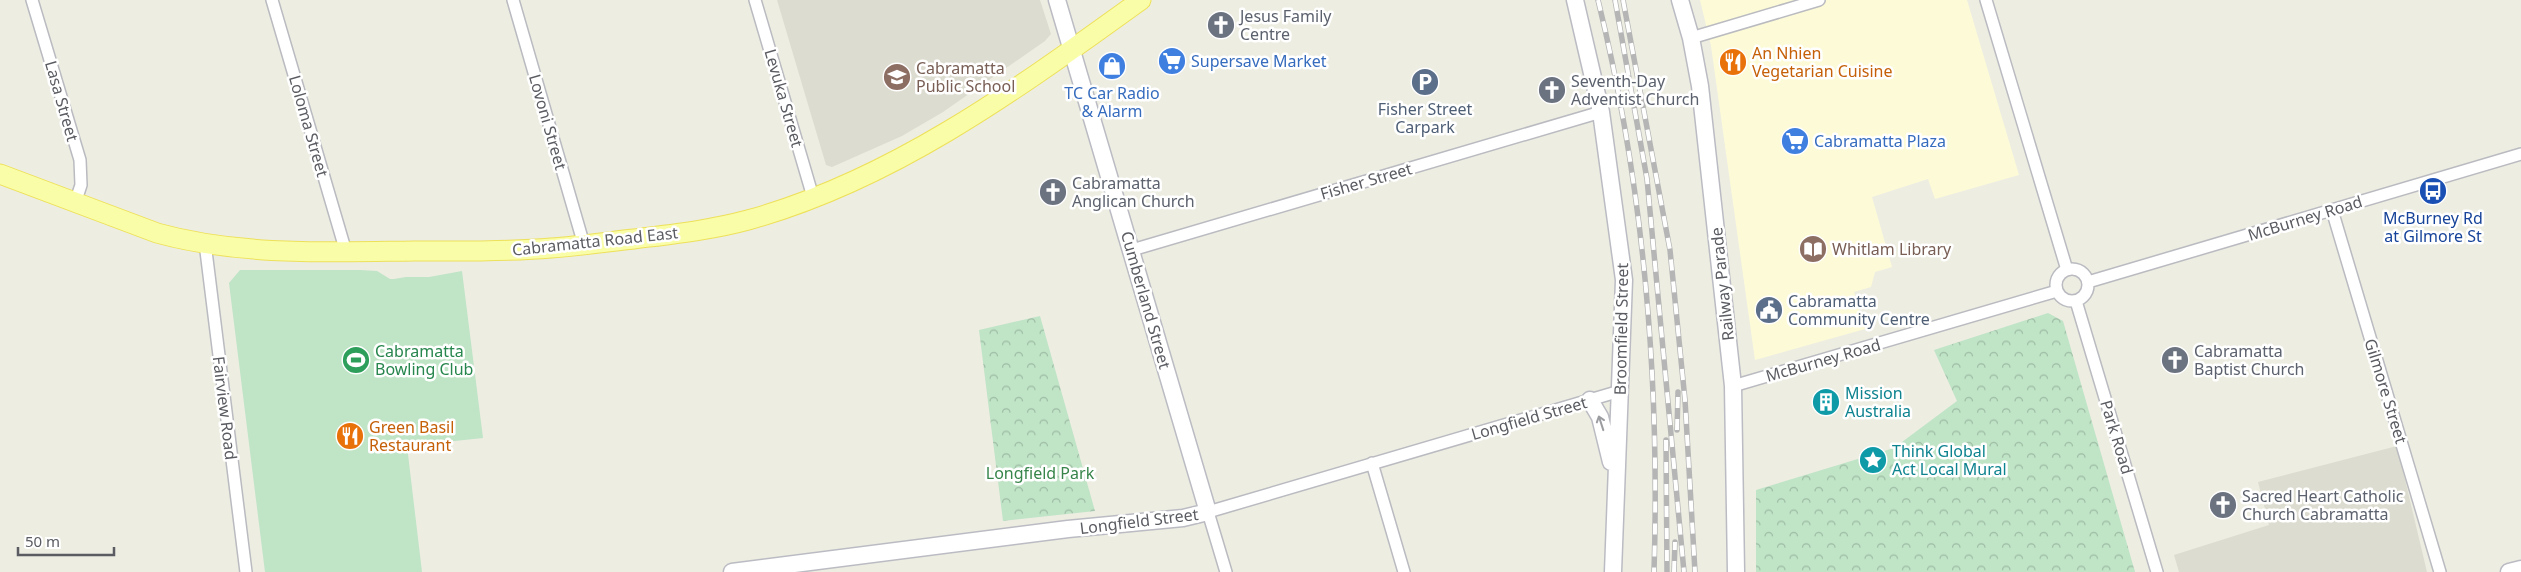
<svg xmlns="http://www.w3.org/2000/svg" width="2521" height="572" viewBox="0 0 2521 572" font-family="'Noto Sans',sans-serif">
	<defs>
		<pattern id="park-crowns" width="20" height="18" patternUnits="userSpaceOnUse" patternTransform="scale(1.25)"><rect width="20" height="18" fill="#bfe4c6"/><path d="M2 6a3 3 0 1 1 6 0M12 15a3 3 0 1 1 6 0" fill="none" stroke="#9ebca4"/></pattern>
	</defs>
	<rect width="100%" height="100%" fill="#edede2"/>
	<!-- commercial -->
	<path fill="#fdfbd7" d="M1700 0H1967L2019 175 1935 199 1928 179 1872 197 1892 267 1875 272 1871 287 1854 292 1865 329 1755 360 1711 46Z"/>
	<!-- education -->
	<path fill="#dddcd0" d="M777 0H1040L1051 34 1045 41 943 112 902 136 832 167 826 165Z
		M2397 446 2427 572H2179L2174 555 2269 525 2258 482Z"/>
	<!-- grass -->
	<path fill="#bfe4c6" d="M240 270H360L377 271 390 279H394L406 277H429L462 271 483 438 407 446 422 572H265L229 283Z"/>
	<!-- park -->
	<path fill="url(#park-crowns)" d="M2048 313 2063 321 2135 572H1756V490L1894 448 1957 401 1934 350Z
		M1040 316 1095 511 1003 521 979 330Z"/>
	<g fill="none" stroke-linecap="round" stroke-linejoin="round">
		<defs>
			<path id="street" d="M32 0 80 160 81 185 75 203
				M272 0 346 252
				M513 0 584 245
				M755 0 813 197
				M1986 0 2067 270
				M1691 38 1819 0
				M2332 210 2440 572
				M205 243 246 572
				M1132 250 1601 112
				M2056 285a16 16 0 1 1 32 0a16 16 0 1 1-32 0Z
				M2088 282 2521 154
				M2076 301 2157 572
				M1733 386 2057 291
				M1372 463 1404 572
				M1226 572 1208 512 1620 391"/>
			<path id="secondary" d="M1575 0 1601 112 1624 280 1613 572
				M1680 0 1691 38 1700 86 1733 386 1736 572
				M1590 400 1600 417 1611 462
				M732 572 1068 529 1183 518 1208 512 1057 0
				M2509 572 2521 569"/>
			<path id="primary" d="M0 174 157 233C240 256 329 252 414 251 459 251 505 252 551 248 579 246 606 242 634 239 673 234 711 230 748 220 894 180 1020 87 1141 0"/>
		</defs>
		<!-- street casing -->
		<use href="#street" stroke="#babbc0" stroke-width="14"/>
		<!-- secondary casing -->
		<use href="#secondary" stroke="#bbbcc3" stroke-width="19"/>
		<!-- primary casing -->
		<use href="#primary" stroke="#ede15a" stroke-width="21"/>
		<!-- street -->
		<use href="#street" stroke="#fff" stroke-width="11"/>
		<!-- secondary -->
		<use href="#secondary" stroke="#fff" stroke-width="16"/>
		<!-- primary -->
		<use href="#primary" stroke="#fafda7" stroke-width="19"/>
		<defs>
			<path id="rail" d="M1598 0C1644 187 1660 380 1654 572
				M1615 0 1647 179 1684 572
				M1623 0 1670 250 1685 400 1695 572
				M1677 430 1678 392
				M1666 440 1667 572
				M1674 572 1675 542"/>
		</defs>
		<!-- rail casing -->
		<use href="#rail" stroke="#b5b5b6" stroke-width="5.5"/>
		<!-- rail -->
		<use href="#rail" stroke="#fff" stroke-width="4" stroke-dasharray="11" stroke-linecap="butt"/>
	</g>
	<!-- one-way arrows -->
	<defs><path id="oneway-shaft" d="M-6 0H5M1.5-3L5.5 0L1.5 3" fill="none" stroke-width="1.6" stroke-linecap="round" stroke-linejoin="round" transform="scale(1.25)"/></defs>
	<use stroke="#9c9da1" href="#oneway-shaft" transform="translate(1601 423) rotate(-108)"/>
	<!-- icons -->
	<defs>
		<symbol id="church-disc" viewBox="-11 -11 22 22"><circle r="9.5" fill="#6b7280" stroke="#fff"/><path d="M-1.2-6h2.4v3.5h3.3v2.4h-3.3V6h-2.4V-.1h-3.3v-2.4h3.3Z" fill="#fff"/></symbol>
		<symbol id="supermarket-disc" viewBox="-11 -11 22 22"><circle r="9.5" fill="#3f7fe0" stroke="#fff"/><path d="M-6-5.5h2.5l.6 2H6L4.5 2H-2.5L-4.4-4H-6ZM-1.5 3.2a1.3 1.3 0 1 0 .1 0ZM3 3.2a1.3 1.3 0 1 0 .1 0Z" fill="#fff"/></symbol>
		<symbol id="restaurant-disc" viewBox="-11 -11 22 22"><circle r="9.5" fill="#e8710a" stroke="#fff"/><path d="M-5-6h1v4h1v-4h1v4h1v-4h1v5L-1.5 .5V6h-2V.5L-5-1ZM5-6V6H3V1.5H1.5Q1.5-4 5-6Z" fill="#fff"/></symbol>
		<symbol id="shop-disc" viewBox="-11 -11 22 22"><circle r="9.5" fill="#3f7fe0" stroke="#fff"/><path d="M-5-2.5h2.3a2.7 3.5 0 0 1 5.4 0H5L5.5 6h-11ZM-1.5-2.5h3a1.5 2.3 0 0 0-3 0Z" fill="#fff"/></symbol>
		<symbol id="school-disc" viewBox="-11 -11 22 22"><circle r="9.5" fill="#8d6e63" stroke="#fff"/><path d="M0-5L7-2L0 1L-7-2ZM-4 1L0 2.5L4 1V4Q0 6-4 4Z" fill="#fff"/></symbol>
		<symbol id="parking-disc" viewBox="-11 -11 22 22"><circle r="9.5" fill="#5c6f8a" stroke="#fff"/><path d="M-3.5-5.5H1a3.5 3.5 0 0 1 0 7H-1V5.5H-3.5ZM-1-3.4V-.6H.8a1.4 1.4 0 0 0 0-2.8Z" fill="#fff"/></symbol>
		<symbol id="bus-disc" viewBox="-11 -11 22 22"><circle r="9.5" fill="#1a4fb4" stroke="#fff"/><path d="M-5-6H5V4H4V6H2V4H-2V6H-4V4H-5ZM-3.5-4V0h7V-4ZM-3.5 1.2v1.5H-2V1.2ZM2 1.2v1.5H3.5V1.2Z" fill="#fff"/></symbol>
		<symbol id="library-disc" viewBox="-11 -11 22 22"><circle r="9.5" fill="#8d6e63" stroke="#fff"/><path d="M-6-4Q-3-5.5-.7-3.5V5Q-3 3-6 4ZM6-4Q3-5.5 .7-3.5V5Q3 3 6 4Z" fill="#fff"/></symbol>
		<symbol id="civic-disc" viewBox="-11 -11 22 22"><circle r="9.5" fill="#5c6f8a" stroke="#fff"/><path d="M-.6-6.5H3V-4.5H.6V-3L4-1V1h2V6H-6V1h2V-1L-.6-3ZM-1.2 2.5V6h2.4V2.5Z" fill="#fff"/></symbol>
		<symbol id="stadium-disc" viewBox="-11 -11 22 22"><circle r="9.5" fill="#2e9e5b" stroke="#fff"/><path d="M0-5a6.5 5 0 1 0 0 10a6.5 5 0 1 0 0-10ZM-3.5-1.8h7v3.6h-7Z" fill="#fff"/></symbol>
		<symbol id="building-disc" viewBox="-11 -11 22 22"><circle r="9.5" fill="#0f9aa8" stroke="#fff"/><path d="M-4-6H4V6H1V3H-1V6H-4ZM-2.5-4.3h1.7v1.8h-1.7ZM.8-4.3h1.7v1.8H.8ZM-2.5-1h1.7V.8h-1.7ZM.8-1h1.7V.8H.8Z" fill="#fff"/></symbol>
		<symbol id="sight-disc" viewBox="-11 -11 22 22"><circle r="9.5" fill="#0f9aa8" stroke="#fff"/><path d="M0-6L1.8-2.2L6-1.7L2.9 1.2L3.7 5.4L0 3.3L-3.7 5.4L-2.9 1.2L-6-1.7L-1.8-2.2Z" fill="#fff"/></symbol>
	</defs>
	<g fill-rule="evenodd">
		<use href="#church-disc" x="1205" y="9" width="32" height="32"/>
		<use href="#supermarket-disc" x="1156" y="45" width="32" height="32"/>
		<use href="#restaurant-disc" x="1717" y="46" width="32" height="32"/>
		<use href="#shop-disc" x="1096" y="50" width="32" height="32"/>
		<use href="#school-disc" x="881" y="61" width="32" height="32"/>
		<use href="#parking-disc" x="1409" y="66" width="32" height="32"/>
		<use href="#church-disc" x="1536" y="74" width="32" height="32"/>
		<use href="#supermarket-disc" x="1779" y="125" width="32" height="32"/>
		<use href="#bus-disc" x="2417" y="175" width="32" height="32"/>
		<use href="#church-disc" x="1037" y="176" width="32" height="32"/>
		<use href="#library-disc" x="1797" y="233" width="32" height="32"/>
		<use href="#civic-disc" x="1753" y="294" width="32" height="32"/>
		<use href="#stadium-disc" x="340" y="344" width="32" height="32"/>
		<use href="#church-disc" x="2159" y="344" width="32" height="32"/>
		<use href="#building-disc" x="1810" y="386" width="32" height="32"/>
		<use href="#restaurant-disc" x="334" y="420" width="32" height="32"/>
		<use href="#sight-disc" x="1857" y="444" width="32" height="32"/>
		<use href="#church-disc" x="2207" y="489" width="32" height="32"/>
	</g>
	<g text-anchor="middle" stroke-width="5" stroke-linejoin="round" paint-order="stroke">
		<!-- worship labels -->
		<g font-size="16" fill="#5b616d" stroke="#fff" text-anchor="start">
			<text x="1240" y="22">Jesus Family<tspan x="1240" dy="18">Centre</tspan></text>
			<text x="1571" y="87">Seventh-Day<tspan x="1571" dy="18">Adventist Church</tspan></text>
			<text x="1072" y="189">Cabramatta<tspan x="1072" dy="18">Anglican Church</tspan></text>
			<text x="2194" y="357">Cabramatta<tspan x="2194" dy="18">Baptist Church</tspan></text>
			<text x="2242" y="502">Sacred Heart Catholic<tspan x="2242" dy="18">Church Cabramatta</tspan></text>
		</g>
		<!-- food labels -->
		<g font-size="16" fill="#c56008" stroke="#fff" text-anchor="start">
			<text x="1752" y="59">An Nhien<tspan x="1752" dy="18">Vegetarian Cuisine</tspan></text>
			<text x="369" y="433">Green Basil<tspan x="369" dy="18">Restaurant</tspan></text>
		</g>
		<!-- shop labels -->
		<g font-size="16" fill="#366cbe" stroke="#fff" text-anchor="start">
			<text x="1191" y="67">Supersave Market</text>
			<text x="1112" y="99" text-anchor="middle">TC Car Radio<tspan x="1112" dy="18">&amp; Alarm</tspan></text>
			<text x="1814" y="147">Cabramatta Plaza</text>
		</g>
		<!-- education labels -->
		<g font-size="16" fill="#785e54" stroke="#fff" text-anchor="start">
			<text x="916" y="74">Cabramatta<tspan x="916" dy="18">Public School</tspan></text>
			<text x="1832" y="255">Whitlam Library</text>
		</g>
		<!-- street labels -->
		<g font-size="16" fill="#5a5c62" stroke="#fff">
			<text transform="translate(784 98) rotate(74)" y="6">Levuka Street</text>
			<text transform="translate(62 101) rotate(74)" y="6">Lasa Street</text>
			<text transform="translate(548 122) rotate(74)" y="6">Lovoni Street</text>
			<text transform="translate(309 126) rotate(74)" y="6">Loloma Street</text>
			<text transform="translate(1366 181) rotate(-16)" y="6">Fisher Street</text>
			<text transform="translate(2305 218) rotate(-17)" y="6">McBurney Road</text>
			<text transform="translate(595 241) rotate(-6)" y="6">Cabramatta Road East</text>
			<text transform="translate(1722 284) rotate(-96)" y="6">Railway Parade</text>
			<text transform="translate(1146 300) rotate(74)" y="6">Cumberland Street</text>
			<text transform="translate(1621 329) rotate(-89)" y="6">Broomfield Street</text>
			<text transform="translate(1823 360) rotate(-16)" y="6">McBurney Road</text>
			<text transform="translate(2386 391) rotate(73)" y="6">Gilmore Street</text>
			<text transform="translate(225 408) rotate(83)" y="6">Fairview Road</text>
			<text transform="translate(1529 418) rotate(-16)" y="6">Longfield Street</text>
			<text transform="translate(2117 437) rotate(73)" y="6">Park Road</text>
			<text transform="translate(1139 521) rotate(-7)" y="6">Longfield Street</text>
		</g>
		<!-- service labels -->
		<g font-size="16" fill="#4e5e75" stroke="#fff">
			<text x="1425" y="115">Fisher Street<tspan x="1425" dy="18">Carpark</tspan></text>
			<text x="1788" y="307" text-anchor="start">Cabramatta<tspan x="1788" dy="18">Community Centre</tspan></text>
		</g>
		<!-- transit labels -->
		<g font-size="16" fill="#164399" stroke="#fff">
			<text x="2433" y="224">McBurney Rd<tspan x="2433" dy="18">at Gilmore St</tspan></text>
		</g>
		<!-- leisure labels -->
		<g font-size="16" fill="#27864d" stroke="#fff" text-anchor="start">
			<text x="375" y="357">Cabramatta<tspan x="375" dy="18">Bowling Club</tspan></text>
		</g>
		<!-- culture labels -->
		<g font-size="16" fill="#0d838f" stroke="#fff" text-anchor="start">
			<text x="1845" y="399">Mission<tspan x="1845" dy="18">Australia</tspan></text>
			<text x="1892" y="457">Think Global<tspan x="1892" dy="18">Act Local Mural</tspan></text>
		</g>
		<!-- park labels -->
		<g font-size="16" fill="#37854a" stroke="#fff">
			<text x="1040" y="479">Longfield Park</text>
		</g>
	</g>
	<!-- scale -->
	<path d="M18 547v8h96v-8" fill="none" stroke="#5a5c62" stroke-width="2.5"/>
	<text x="25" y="547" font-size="15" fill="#5a5c62" stroke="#ffffff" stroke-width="4" paint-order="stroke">50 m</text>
</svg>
